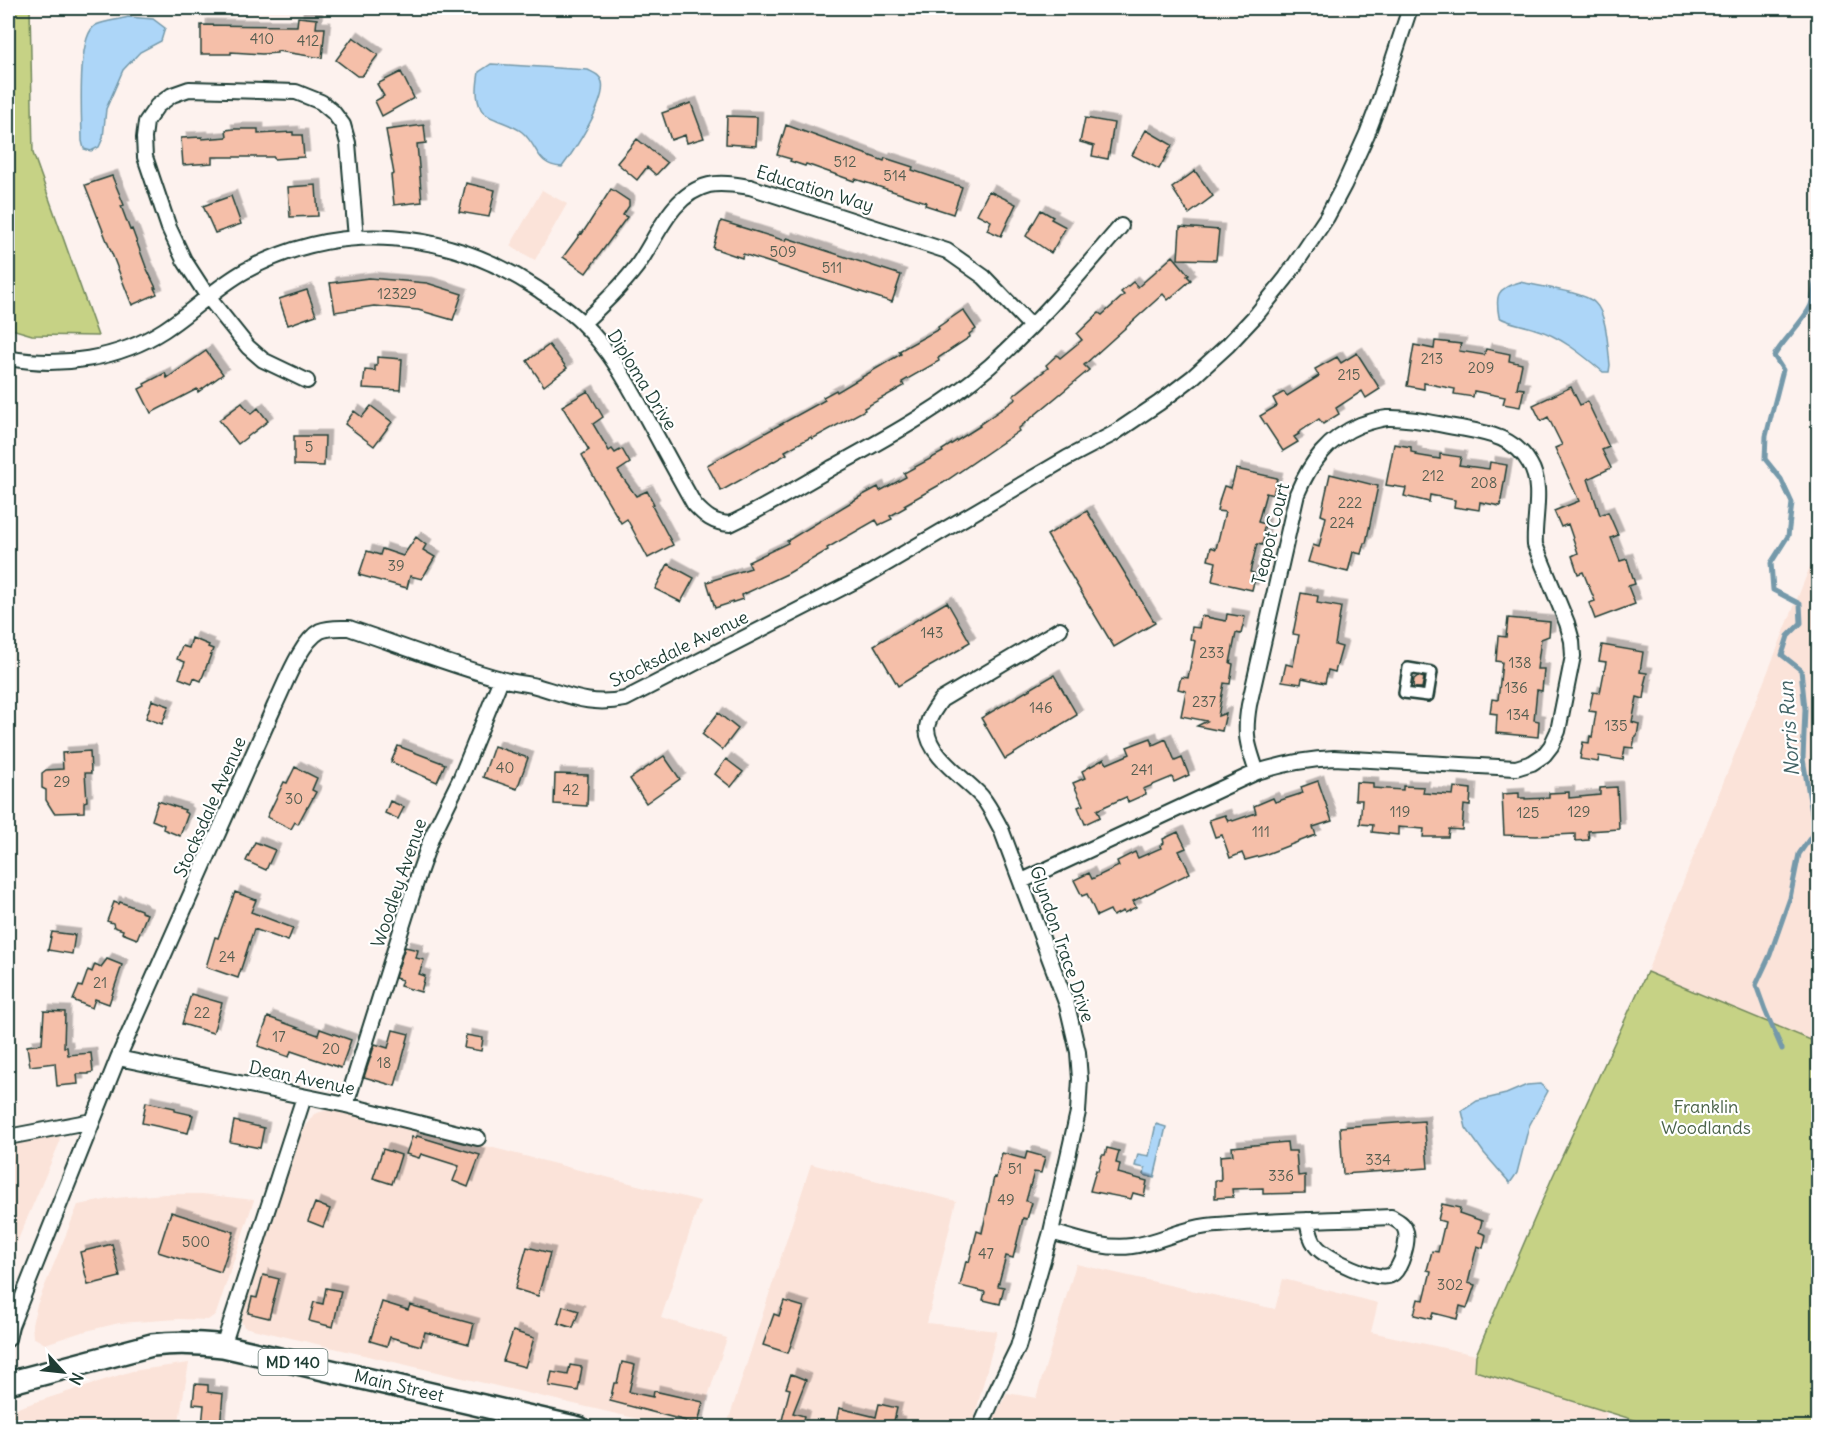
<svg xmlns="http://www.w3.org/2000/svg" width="1826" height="1435" viewBox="0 0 1826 1435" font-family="Delius,sans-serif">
	<defs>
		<filter id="shadow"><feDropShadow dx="5.5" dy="-5.5" stdDeviation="0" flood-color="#0004"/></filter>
	</defs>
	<rect width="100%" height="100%" fill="#fdf2ee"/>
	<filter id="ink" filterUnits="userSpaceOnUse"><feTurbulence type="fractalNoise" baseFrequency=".0167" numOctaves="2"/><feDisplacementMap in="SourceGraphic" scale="12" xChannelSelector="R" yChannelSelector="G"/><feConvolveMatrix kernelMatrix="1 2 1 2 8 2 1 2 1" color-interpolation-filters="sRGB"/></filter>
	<g filter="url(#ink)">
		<!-- built -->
		<path fill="#fbe3d9" d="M542 190 567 204 535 260 510 246Z
			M1818 547V1043L1647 972Z
			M327 1110 361 1114 700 1201 661 1318 727 1338 698 1427 677 1428 244 1327 239 1316 299 1135 314 1114Z
			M60 1135 59 1144 8 1263V1146Z
			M811 1164 956 1201 927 1323 997 1331 972 1427 726 1428Z
			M165 1194H202L254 1200 216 1314 208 1320 179 1319 119 1323 82 1332 45 1344 33 1337 32 1324 37 1305 78 1205 116 1198Z
			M1076 1264 1275 1309 1283 1279 1378 1303 1371 1332 1476 1355V1371L1607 1412 1603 1428H989L1007 1393 1036 1398Z
			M189 1363 178 1427H8V1411L132 1371Z"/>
		<!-- green -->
		<path fill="#c6d285" stroke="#72885c" stroke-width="1.5" d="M8 8H30L33 153 98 336 32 335 8 328Z
			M1647 972 1818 1043V1427H1657L1475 1371 1476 1355 1552 1178Z"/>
		<!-- water -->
		<path fill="#add6f8" stroke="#7499aa" stroke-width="1.5" d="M128 17 153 19 165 28 161 41 140 52 123 70 106 109 103 138 99 147 91 151 84 149 82 141C82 119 76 35 96 25 105 21 118 20 128 17Z
			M491 64 588 70C594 73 600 75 602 82 607 101 574 151 562 167 535 165 539 146 522 132 511 123 486 119 481 109 475 97 477 85 479 72Z
			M1520 282C1536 286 1585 292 1595 303 1607 314 1608 349 1610 365L1609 372H1603C1583 355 1560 336 1535 329 1522 324 1510 324 1499 317 1495 295 1497 288 1520 282Z
			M1540 1084 1548 1091 1529 1126 1517 1173 1510 1183 1484 1153 1466 1128 1462 1111 1477 1101 1506 1094 1527 1085Z
			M1156 1124 1166 1127 1154 1178 1144 1175 1145 1168 1135 1166 1138 1154 1149 1156Z"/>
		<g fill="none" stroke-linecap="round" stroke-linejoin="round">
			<!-- stream -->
			<path stroke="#7499aa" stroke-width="5" d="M1782 1049 1765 1010 1756 985 1770 955 1790 898 1799 854 1815 831 1803 759 1805 709 1801 670 1782 655 1788 636 1801 623 1800 604 1773 590 1771 563 1788 536 1792 503 1781 479 1765 459 1766 436 1783 370 1774 356C1783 340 1805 320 1811 305 1814 294 1814 283 1818 272"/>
		</g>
		<!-- building -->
		<path fill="#f5bfa9" stroke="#1f3d34" stroke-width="1.5" filter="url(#shadow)" d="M298 17 317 19 316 28H325L322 58 277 51V53L262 54 231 52V54H201V25L295 26H297Z
			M353 37 378 55 362 76H357L336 60Z
			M401 72 414 98 382 116 375 101 384 96 377 84Z
			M691 103 704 138 687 143 685 135 671 140 662 113Z
			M727 116 757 117 756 146 726 144Z
			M1085 118 1114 123 1108 159 1092 156 1094 146 1080 142Z
			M424 125 426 143 417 144 422 202 394 205 391 175 394 174 386 130Z
			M786 125 884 161 885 158 913 167 912 170 962 187 953 214 925 205 926 202 855 179 854 181 806 164 805 166 790 161 791 159 777 155Z
			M234 129H258V134L293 132V135H302L304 157 274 159V157H212V163L183 165 181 138 202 137V139L227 137 226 130Z
			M1146 130 1172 145 1159 169 1132 155Z
			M637 139 667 163 656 175 647 167 637 180 617 163Z
			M1195 171 1213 196 1189 214 1172 188Z
			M112 176 124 205 121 206 130 230 132 229 146 267 156 288H154L157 294 132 305 85 185Z
			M466 183 495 190 489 217 459 212Z
			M316 185 318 216 290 217 288 187Z
			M611 189 629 201V206L623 215 627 217 586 273 563 257 581 233 582 234Z
			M989 191 1016 204 1001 236 987 230 991 221 977 214Z
			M231 196 241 224 215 233 203 206Z
			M1041 210 1053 217 1051 219 1066 227 1051 253 1026 236Z
			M721 221 786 241 787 238 901 275 892 302 743 254 742 258 713 248Z
			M1180 227 1219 230 1216 260 1178 259Z
			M1173 256 1189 275 1187 276 1191 280 1168 300 1163 294 1084 365 1089 370 1018 429 1019 431 943 483 904 505 906 507 890 516 892 519 879 525 876 520 827 548 828 550 787 574 742 595 743 599 715 608 707 582 751 568 748 562 788 543 787 541 863 495 878 487 880 491 906 477 904 473 943 452 942 450 980 426 979 425 1016 399 1013 396 1048 368 1046 365 1057 355 1060 358 1082 340 1077 334 1099 313 1102 315 1124 295 1121 292 1133 282 1138 287Z
			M369 278 427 283 462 294 453 320 418 310 374 306 335 312 330 283Z
			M307 290 316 315 288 325 279 299Z
			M963 310 976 329 969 334 970 337 938 358 939 361 902 382 904 386 864 408 865 410 812 439 811 437 785 451 787 454 721 491 707 465 825 400 823 397 836 390 837 392 901 354 899 351 939 329 938 327Z
			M1435 341 1461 344 1459 351 1484 355 1486 349 1510 354 1509 361 1522 364 1517 388 1524 389 1520 407 1503 404 1505 397 1474 391 1473 397 1454 394 1455 389 1424 383V389L1407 386 1414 345 1434 349Z
			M549 345 567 368 544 386 527 361Z
			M206 351 223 374 198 392 197 389 151 413 139 389 145 386 144 384 165 373 167 378Z
			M1357 353 1380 389 1366 398 1362 391 1336 408 1339 414 1323 424 1319 419 1298 433 1299 434 1294 437 1298 442 1283 451 1260 416 1277 406 1273 398 1284 392 1287 396 1319 376 1315 369 1337 357 1341 363Z
			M377 357 402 359 400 390 363 388 365 370 375 371V366H377Z
			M1571 387 1580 405 1587 401 1609 447 1602 450 1611 468 1588 479 1600 515 1608 512 1618 535 1611 538 1620 561 1627 559 1635 584 1628 586 1635 604 1595 619 1589 603 1595 601 1583 572 1578 574 1572 556 1578 553 1568 524 1561 527 1554 511 1579 501 1555 448 1562 445 1548 417 1541 421 1533 405Z
			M588 391 603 417 593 424 609 451 612 449 615 453 622 449 630 463 618 471 636 496 647 491 654 504 652 506 673 545 648 558 627 519 621 523 596 481 582 455 589 450 562 406Z
			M242 403 251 414 258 408 268 421 238 444 219 420Z
			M371 406 392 422 374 446 345 424 354 411 362 417Z
			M294 436H325L324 466 294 465Z
			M1394 444 1411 447V452L1416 453 1415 455 1440 459V454L1461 457 1459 465 1489 469 1490 462 1507 465 1500 506 1480 502 1479 510 1467 508V509L1454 507 1455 500 1430 495 1429 502 1404 496 1406 488 1386 485Z
			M1236 469 1277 478 1273 495 1266 493 1258 522 1265 524 1263 532 1265 533 1262 545 1257 544 1250 572 1256 574 1252 590 1212 581 1216 562 1208 560 1211 547 1216 549 1225 512 1217 511 1220 498 1224 486 1231 488Z
			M1330 474 1378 486 1366 543H1364L1361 554 1353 552 1348 572 1308 562 1313 545 1319 547 1326 517 1321 515Z
			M1087 511 1155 623 1114 647 1047 535Z
			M416 537 426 545 423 550 435 557 422 579 410 576 407 588 359 575 367 551 380 555 382 549 403 556Z
			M668 564 694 578 681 602 655 589Z
			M1301 593 1318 596 1317 603 1341 607 1335 645 1342 647 1335 672 1328 670 1325 683 1302 678 1301 684 1282 681 1286 664 1293 666 1299 635 1293 634Z
			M947 602 970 642 963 646 964 647 929 667 898 686 874 645Z
			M1227 614 1245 617 1241 634 1236 633 1230 663 1233 664 1230 684 1224 683 1218 716 1226 713 1222 731 1197 726 1207 721 1181 716 1186 691 1178 689 1181 677 1188 678 1195 641 1190 639 1192 627 1199 628 1201 616 1226 621Z
			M1508 618 1550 622 1549 636 1541 639 1537 669H1544L1542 691 1537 690 1534 720 1539 721 1538 737 1496 733 1497 714 1490 713 1492 699 1498 700 1502 662 1496 661 1498 636 1506 637Z
			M192 638 209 645 208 647 213 649 201 681 194 678 192 683 179 678 185 662 177 659 182 646 189 648Z
			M1602 645 1643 652 1640 672 1647 673 1644 685H1646L1644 699 1637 697 1632 722 1639 724 1637 736H1635L1633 748 1625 747 1623 760 1599 756 1598 762 1580 759 1583 742 1589 743 1590 736 1592 737 1596 712 1589 711 1593 692 1600 693 1606 662 1599 661Z
			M1054 675 1077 715 1005 759 981 718Z
			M1418 676 1424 678 1422 688H1414L1413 685 1414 679Z
			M152 700 169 706 162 724 146 718Z
			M718 713 738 729 722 750 702 734Z
			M1151 738 1153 745 1166 739 1175 761 1182 758 1189 775 1174 782 1172 777 1143 789 1146 794 1128 802 1126 797 1097 810 1100 817 1085 824 1078 807 1083 805 1073 783 1085 778 1082 771 1104 759 1107 764 1130 754 1127 747Z
			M398 746 445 764 437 782 391 762Z
			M494 746 528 758 517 789 483 777Z
			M90 751 91 773H85L87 801 84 802V812L54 813 46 800V790L42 788V773L46 770 63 769 62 753Z
			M664 756 680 779 646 803 630 779Z
			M726 759 743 772 731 787 715 774Z
			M295 767 317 778 312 790 316 792 308 807H307L298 824 295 822 291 829 267 817 284 782 287 783Z
			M555 774 588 775 587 806 554 804Z
			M1318 781 1332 821 1313 827 1316 835 1264 855 1245 860 1242 853 1230 858 1222 835 1215 837 1209 820 1225 815 1228 821 1232 820 1233 821 1256 813 1254 806 1273 798 1275 802 1303 793 1301 787Z
			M1356 782 1373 783V788L1403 790V786L1424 787 1423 793 1453 795 1454 787 1471 789 1470 806 1464 805 1462 830 1449 829 1448 837H1423L1424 829 1398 827V835L1372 832 1373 825 1360 824 1362 800H1355Z
			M1617 787 1619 829 1588 831 1589 840 1575 841V834L1536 836 1504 835 1502 794 1519 793V798H1525V799L1549 798V793L1569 792V798L1600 795V788Z
			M158 801 185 810 184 812 188 814 180 836 163 829 164 825 152 820Z
			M390 801 404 807 398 819 385 813Z
			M1178 832 1186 848 1179 851 1190 873 1133 901 1136 907 1124 913 1123 911 1113 916 1110 910 1097 916 1087 894 1082 896 1074 880 1089 873 1092 879 1119 866 1117 861 1135 852 1138 858 1161 848 1160 846 1164 843 1163 839Z
			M255 842 275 850 266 870 246 861Z
			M235 892 256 900 251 912 293 928 288 941 254 929 238 978 206 967 215 937 218 938Z
			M114 902 119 904 120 902 141 910V912L147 914 137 939 122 933 123 930 114 927 113 923 107 921Z
			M52 932 75 935 72 954 48 950Z
			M405 947 418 950 416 958 424 960 419 974 425 976 421 992 400 986 402 980 395 978Z
			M107 959 122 965 109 1004 95 999 92 1008 73 1000 79 986 82 987 88 970 92 972 95 964 101 967Z
			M191 994 222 1003 213 1033 182 1024Z
			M44 1011 65 1012 64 1047H67L68 1055 91 1053 93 1072 89 1073V1074H77L78 1084 57 1086 55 1063 30 1066 27 1046 42 1044Z
			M268 1017 318 1035 320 1029 351 1040 341 1068 291 1051 289 1057 258 1046Z
			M393 1030 409 1034 395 1086 364 1077 375 1044 388 1048Z
			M466 1035 483 1038 481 1051 464 1048Z
			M146 1102 175 1108V1111L193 1115 188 1133 142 1123Z
			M234 1121 264 1128 260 1148 230 1142Z
			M1424 1121 1428 1168 1343 1174 1340 1127Z
			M417 1136 480 1155 468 1187 453 1181 459 1166 421 1154 419 1158 406 1154 412 1137 416 1138Z
			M1287 1142 1288 1151H1296L1298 1176 1305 1175V1193L1263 1194V1188L1232 1189 1233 1197 1215 1198V1180H1221L1220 1156 1233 1155 1232 1147Z
			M1107 1148 1119 1151 1116 1163 1120 1164 1118 1173 1147 1181 1144 1196 1133 1193 1131 1199 1090 1191 1096 1170 1098 1171 1102 1155H1105Z
			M383 1149 401 1155 392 1184 373 1178Z
			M1027 1152 1045 1157 1041 1173 1034 1172 1026 1201 1032 1203 1027 1219 1023 1218 1013 1258 1006 1256 998 1286 1004 1287 1000 1304 983 1300 985 1292 960 1286 966 1261 969 1262 977 1231 982 1233 994 1177 996 1178 1002 1153 1025 1159Z
			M315 1203 330 1209 323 1227 308 1221Z
			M1442 1204 1460 1208 1459 1213 1482 1221 1479 1232 1486 1235 1483 1248 1477 1246 1468 1283 1475 1285 1467 1308 1460 1306 1457 1319 1433 1313 1431 1319 1414 1315 1418 1299 1424 1300 1431 1271 1427 1270 1432 1251 1438 1252 1445 1222 1438 1220Z
			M171 1212 234 1232 221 1272 158 1252Z
			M112 1244 120 1277 88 1285 80 1252Z
			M527 1247 550 1253 538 1296 515 1289Z
			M263 1275 279 1279 269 1318 248 1313 252 1297 257 1298Z
			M326 1288 341 1291 333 1327 309 1321 314 1302 323 1304Z
			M784 1301 804 1307 788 1353 763 1345 774 1314 779 1316Z
			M382 1302 408 1310 410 1305 431 1311 430 1312 474 1324 469 1344 425 1332 421 1346 390 1337 387 1346 370 1341Z
			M563 1306 579 1311 573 1328 558 1323Z
			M513 1331 534 1338 525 1367 503 1361Z
			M622 1362 635 1365 629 1392 653 1397 654 1391 703 1402 698 1424 610 1401 614 1383H617Z
			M570 1365 582 1367 578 1391 549 1386 552 1372 568 1375Z
			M791 1374 806 1380 793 1413 804 1416 801 1428H780L790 1389 786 1388Z
			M195 1384 208 1385V1392L223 1394 220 1427 202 1426 204 1405 193 1404Z
			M879 1404 897 1408 894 1421 899 1422 898 1428H835L839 1408 876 1417Z"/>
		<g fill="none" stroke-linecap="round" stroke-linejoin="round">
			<defs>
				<path id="pedestrian" d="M1408 668 1432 672 1428 696 1404 693Z"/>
				<path id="minor" d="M583 323C602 305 621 287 637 266 657 238 671 194 709 185 722 182 737 185 750 187L947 251 984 277 1031 326
					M8 358C60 368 119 359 164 330 192 312 216 287 245 271 340 219 448 230 536 288 552 299 570 310 583 324 609 349 627 382 644 413 661 444 677 474 694 504 705 516 713 523 730 524 764 508 797 488 830 469 886 438 942 408 990 366 1038 323 1079 275 1121 226
					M307 381 263 360 248 347 208 297 184 260 169 228 145 157 144 138 146 122 157 106 172 95 189 89 296 92 321 102 333 112 343 125 348 143 356 238
					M1022 881 1257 772C1283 764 1307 759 1334 758L1516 768 1532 763 1544 755 1551 746 1558 731 1573 656 1572 641 1567 623 1535 545C1533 520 1544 487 1530 464 1515 437 1487 433 1460 428 1436 424 1411 417 1387 418 1378 419 1369 422 1360 425 1328 438 1310 463 1297 494L1249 705C1244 734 1247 744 1257 772
					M118 1058 346 1105 478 1138
					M346 1105 419 873 432 836 461 777 501 679
					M8 1137 92 1121
					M1051 1232C1077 1239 1104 1250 1132 1246 1157 1243 1181 1229 1207 1226 1268 1220 1330 1220 1391 1217 1396 1220 1403 1223 1405 1229 1410 1239 1401 1270 1391 1275 1377 1283 1325 1258 1316 1246 1310 1238 1309 1230 1307 1220
					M8 1339 11 1326 118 1058 275 705C285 685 300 642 320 631 329 627 340 628 349 628 399 645 450 665 501 679 511 682 522 683 532 685 567 694 587 707 625 699L867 575 1067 458 1113 434 1159 403 1193 377 1228 345 1257 314 1286 278 1327 217 1344 185 1367 134 1378 105 1410 8
					M223 1346 304 1097
					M980 1428 994 1396 1018 1347 1051 1232 1078 1112 1080 1079 1078 1052 1067 1005 1001 829C995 818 990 807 982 797 966 779 928 756 927 729 927 719 935 709 941 700L1060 629"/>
				<path id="primary" d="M8 1383 152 1345C177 1342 199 1343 223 1346L579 1428"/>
			</defs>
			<!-- pedestrian casing -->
			<use href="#pedestrian" stroke="#1f3d34" stroke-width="14"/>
			<!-- minor casing -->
			<use href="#minor" stroke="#1f3d34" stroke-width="18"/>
			<!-- primary casing -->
			<use href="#primary" stroke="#1f3d34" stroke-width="26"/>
			<!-- pedestrian -->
			<use href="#pedestrian" stroke="#fff" stroke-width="9"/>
			<!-- minor -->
			<use href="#minor" stroke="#fff" stroke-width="14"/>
			<!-- primary -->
			<use href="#primary" stroke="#fff" stroke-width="21"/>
		</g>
	</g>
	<g text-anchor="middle" stroke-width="4.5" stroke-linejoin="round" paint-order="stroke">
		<!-- number labels -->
		<g font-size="15" fill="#545e51">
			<text x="262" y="44">410</text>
			<text x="308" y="46">412</text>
			<text x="845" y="167">512</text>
			<text x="895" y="181">514</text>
			<text x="783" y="257">509</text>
			<text x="832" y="273">511</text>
			<text x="397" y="299">12329</text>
			<text x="1432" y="364">213</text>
			<text x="1481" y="373">209</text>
			<text x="1349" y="380">215</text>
			<text x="309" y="452">5</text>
			<text x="1433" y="481">212</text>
			<text x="1484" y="488">208</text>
			<text x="1350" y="508">222</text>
			<text x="1342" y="528">224</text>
			<text x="396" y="571">39</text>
			<text x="932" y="638">143</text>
			<text x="1212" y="658">233</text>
			<text x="1520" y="668">138</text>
			<text x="1516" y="693">136</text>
			<text x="1204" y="707">237</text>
			<text x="1041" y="713">146</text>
			<text x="1518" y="720">134</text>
			<text x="1616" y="731">135</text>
			<text x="505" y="773">40</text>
			<text x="1142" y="775">241</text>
			<text x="62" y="787">29</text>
			<text x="571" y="795">42</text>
			<text x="294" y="804">30</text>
			<text x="1400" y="817">119</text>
			<text x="1579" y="817">129</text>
			<text x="1528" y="818">125</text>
			<text x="1261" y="837">111</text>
			<text x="227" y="962">24</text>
			<text x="100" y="988">21</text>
			<text x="202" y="1018">22</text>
			<text x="279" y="1042">17</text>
			<text x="331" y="1054">20</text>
			<text x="384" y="1068">18</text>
			<text x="1378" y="1165">334</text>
			<text x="1015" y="1174">51</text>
			<text x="1281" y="1181">336</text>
			<text x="1006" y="1205">49</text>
			<text x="196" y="1247">500</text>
			<text x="986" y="1259">47</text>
			<text x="1450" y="1290">302</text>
		</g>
		<!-- shield labels -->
		<rect fill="#fff" stroke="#627771" stroke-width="1.5" x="258.5" y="1349" width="69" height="26" rx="4.5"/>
		<g font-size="16" font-weight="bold" fill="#1f3d34">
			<text x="293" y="1368">MD 140</text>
		</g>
		<!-- street labels -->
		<g font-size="18" fill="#1f3d34" stroke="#fff">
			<text transform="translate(815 189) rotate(17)" y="6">Education Way</text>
			<text transform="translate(642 380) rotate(58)" y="6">Diploma Drive</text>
			<text transform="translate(1271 534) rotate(-76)" y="6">Teapot Court</text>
			<text transform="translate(679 649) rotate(-26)" y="6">Stocksdale Avenue</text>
			<text transform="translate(210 807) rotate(-66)" y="6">Stocksdale Avenue</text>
			<text transform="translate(399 883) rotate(-71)" y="6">Woodley Avenue</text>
			<text transform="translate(1062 944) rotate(71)" y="6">Glyndon Trace Drive</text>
			<text transform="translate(302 1078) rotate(12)" y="6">Dean Avenue</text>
			<text transform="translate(399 1386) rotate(13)" y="6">Main Street</text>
		</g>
		<!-- park labels -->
		<g font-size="18" fill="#496248" stroke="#fff">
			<text x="1706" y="1113">Franklin<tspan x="1706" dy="21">Woodlands</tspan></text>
		</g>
		<!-- water labels -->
		<g font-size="20" font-style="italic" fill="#426365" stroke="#fff">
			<text transform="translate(1789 729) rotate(-94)" y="7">Norris Run</text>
		</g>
	</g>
	<!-- margin -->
	<rect width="1826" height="1435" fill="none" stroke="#fff" stroke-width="30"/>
	<rect x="15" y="15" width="1796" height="1405" fill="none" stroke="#1f3d34" stroke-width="2" filter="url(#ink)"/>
	<!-- north arrow -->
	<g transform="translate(63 1372) rotate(117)" stroke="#ffffff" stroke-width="4.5" paint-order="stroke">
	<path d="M0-4.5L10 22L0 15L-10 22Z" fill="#1f3d34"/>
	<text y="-9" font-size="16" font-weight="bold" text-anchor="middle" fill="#1f3d34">N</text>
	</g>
</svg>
